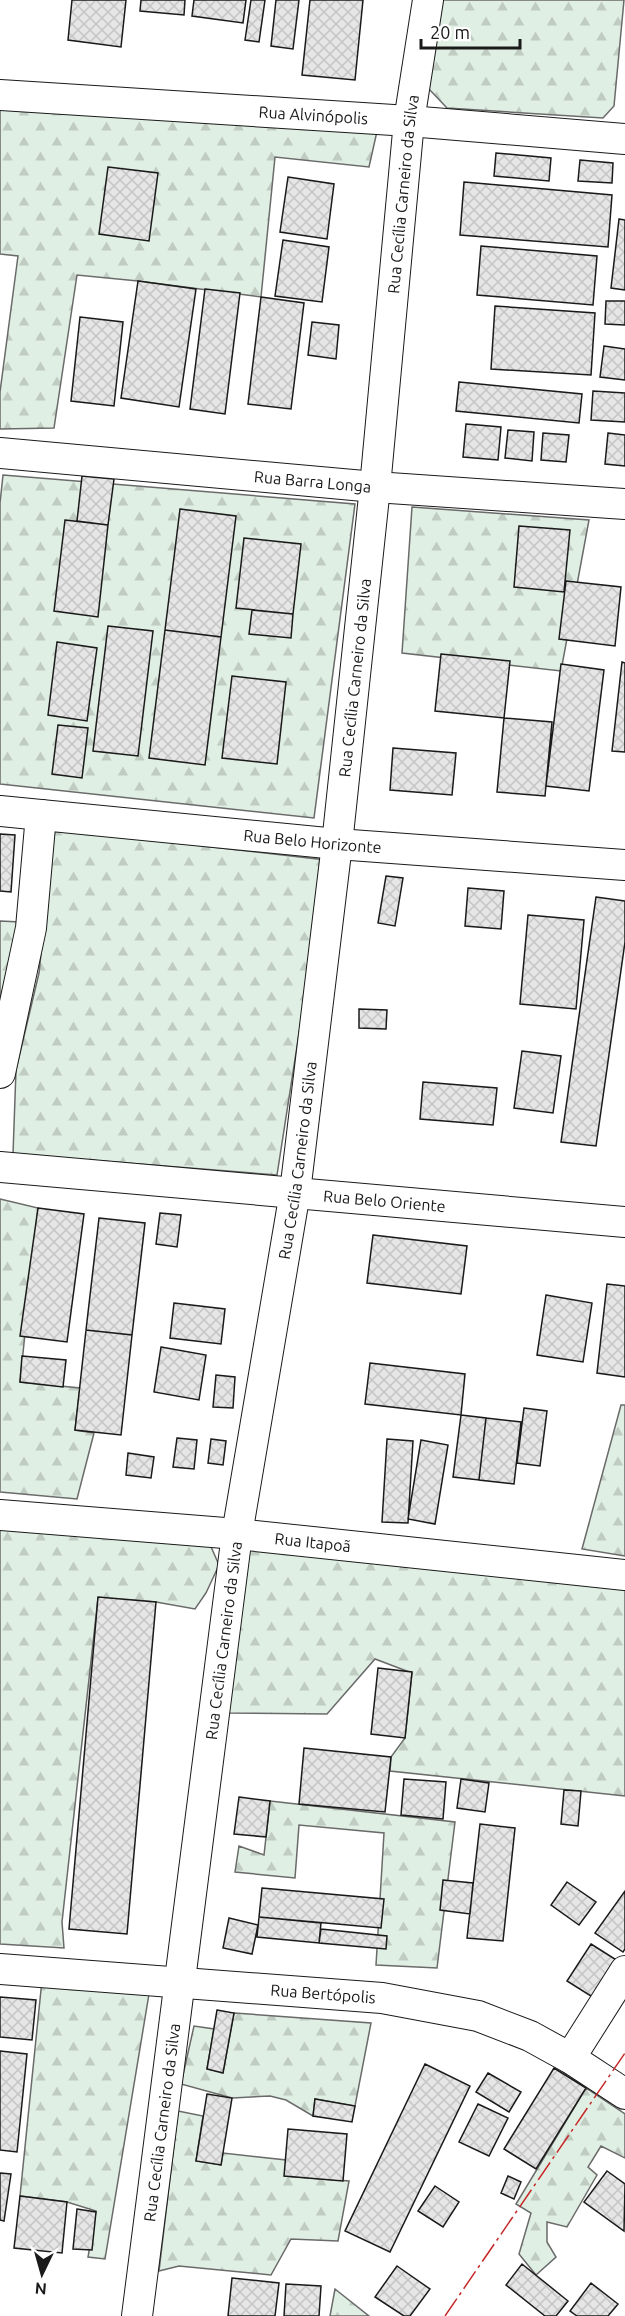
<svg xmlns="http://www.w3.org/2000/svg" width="625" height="2316" viewBox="0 0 625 2316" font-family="Ubuntu,sans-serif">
	<defs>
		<pattern id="forest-firs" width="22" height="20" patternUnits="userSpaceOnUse" patternTransform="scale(1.5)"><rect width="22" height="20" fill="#e0efe3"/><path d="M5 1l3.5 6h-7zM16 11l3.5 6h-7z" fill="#c0ccc2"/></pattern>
		<pattern id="building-cross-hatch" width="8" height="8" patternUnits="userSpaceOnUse" patternTransform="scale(1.5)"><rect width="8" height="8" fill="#e6e6e6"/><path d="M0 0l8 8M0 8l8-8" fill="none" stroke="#c5c5c5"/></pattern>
	</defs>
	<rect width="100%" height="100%" fill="#fff"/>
	<!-- forest -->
	<path fill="url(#forest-firs)" stroke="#6a6a6a" stroke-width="1.5" d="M438 0H624L614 106 603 118 447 108 429 89Z
		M0 106 378 127 369 167 275 157 261 297 138 281 77 275 54 428 0 429V392L18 256 0 254Z
		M3 475 355 504 314 818 0 784V503Z
		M412 507 589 520 561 671 402 653Z
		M54 829 326 860 277 1175 13 1154 16 1070 39 973Z
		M0 921 20 922 0 1019Z
		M0 1199 38 1208 20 1382 80 1388 75 1430 94 1433 77 1499 0 1492Z
		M621 1405H625V1556L582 1549Z
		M0 1524 208 1540 219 1565 206 1593 195 1609 156 1602 98 1598 62 1922 64 1948 0 1944Z
		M249 1546 625 1586V1796L390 1771 391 1757 405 1738 412 1673 375 1659 327 1714 227 1713Z
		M270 1801 455 1822 437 1968 376 1965 384 1833 299 1825 295 1878 235 1872 239 1846 264 1855Z
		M42 1980 149 1994 105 2259 88 2257 96 2211 67 2202 20 2196Z
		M234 2013 371 2023 355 2106 315 2099 313 2116 286 2100 270 2096 232 2098 181 2084 194 2026 214 2029 207 2069 223 2072Z
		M586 2088 625 2114V2158L601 2146 588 2167 597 2175 567 2227 547 2222V2242L556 2257 536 2275 519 2254 531 2213 516 2204Z
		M178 2111 203 2116 196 2161 221 2165 223 2153 286 2160 285 2176 349 2181 338 2241 291 2239 271 2275 179 2266 159 2271Z
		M335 2289 369 2316H330Z"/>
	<!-- building -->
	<path fill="url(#building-cross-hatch)" stroke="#1a1a1a" stroke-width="1.5" d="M72 0H126L121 47 68 40Z
		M141 0H185L184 15 140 11Z
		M194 0H246L243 23 192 16Z
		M251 0H265L259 42 245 40Z
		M276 0H299L293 49 271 46Z
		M310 0H363L355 80 302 75Z
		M496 153 551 158 549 181 494 176Z
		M580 160 613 163 612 183 578 181Z
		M108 167 158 173 149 241 99 234Z
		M288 177 334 184 327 239 280 232Z
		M464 182 612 195 608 247 460 235Z
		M619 219 625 220V290L611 288Z
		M283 240 329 247 322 302 275 296Z
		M481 246 597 256 593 305 477 295Z
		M138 281 196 289 179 407 121 398Z
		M205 289 240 293 225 414 190 409Z
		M261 297 304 303 291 409 248 404Z
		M606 301H625V325L605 324Z
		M495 306 595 313 591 375 491 369Z
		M80 317 123 322 114 406 71 401Z
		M312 322 339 325 336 359 308 355Z
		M604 346 625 349V380L600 377Z
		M459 382 582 394 579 423 456 411Z
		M593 391 625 393V422L591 420Z
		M466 424 501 427 498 460 463 457Z
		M508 430 534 432 532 461 505 458Z
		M543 433 569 435 566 462 541 460Z
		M608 433 625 435V466L605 464Z
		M82 476 114 479 108 525 77 521Z
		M180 509 236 516 221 637 165 630Z
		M65 520 108 525 98 617 54 611Z
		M519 526 570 530 564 592 514 587Z
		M244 538 301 544 293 614 236 608Z
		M566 581 621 587 615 646 559 639Z
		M252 610 293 614 291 638 249 634Z
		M108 626 153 631 138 756 93 751Z
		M165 630 221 637 205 765 149 758Z
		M57 642 97 648 87 721 48 715Z
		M441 654 510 661 504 718 435 711Z
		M622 662 625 663V752L612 751Z
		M561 664 604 670 589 791 546 786Z
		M232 676 286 682 277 764 222 758Z
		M504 718 552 722 545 796 497 792Z
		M58 725 88 728 82 778 52 774Z
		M393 748 456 753 452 795 390 790Z
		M0 834 15 835 11 892 0 891Z
		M386 876 403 878 395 926 378 923Z
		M468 888 504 891 501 929 465 926Z
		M596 897 625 901V942L596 1146 561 1142Z
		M528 915 584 920 576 1009 520 1004Z
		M359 1009 387 1010 386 1029 359 1028Z
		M522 1051 561 1056 553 1113 514 1108Z
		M423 1082 497 1088 493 1125 420 1119Z
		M38 1208 84 1214 67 1342 20 1336Z
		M160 1213 181 1215 177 1247 156 1244Z
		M99 1218 145 1223 132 1335 86 1330Z
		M373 1235 467 1246 461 1294 367 1283Z
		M607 1284 625 1286V1377L597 1373Z
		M546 1295 592 1303 583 1362 537 1355Z
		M174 1303 225 1309 221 1344 170 1338Z
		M86 1330 132 1335 121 1435 75 1430Z
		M161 1347 206 1355 199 1400 154 1392Z
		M22 1356 66 1360 63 1387 20 1382Z
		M370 1363 465 1374 461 1415 365 1404Z
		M216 1375 235 1377 233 1408 213 1407Z
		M524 1408 547 1411 540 1466 517 1463Z
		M461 1415 486 1418 479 1480 453 1477Z
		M486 1418 521 1422 514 1484 479 1480Z
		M177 1438 197 1440 194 1469 173 1467Z
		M211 1439 226 1441 223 1465 208 1463Z
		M387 1439 413 1441 408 1523 382 1522Z
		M421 1440 448 1445 435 1524 408 1519Z
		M128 1453 154 1457 151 1478 126 1475Z
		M98 1597 156 1602 127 1934 69 1929Z
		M378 1668 412 1672 405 1738 371 1734Z
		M304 1748 391 1757 385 1812 299 1804Z
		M404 1779 446 1782 443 1819 401 1815Z
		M461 1779 489 1783 485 1812 457 1808Z
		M564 1790 581 1791 578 1826 561 1824Z
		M239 1797 270 1801 266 1837 234 1834Z
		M480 1824 515 1828 503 1941 467 1938Z
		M443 1880 473 1883 470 1914 440 1910Z
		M567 1882 596 1902 579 1925 551 1905Z
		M262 1888 384 1899 381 1928 259 1917Z
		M625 1891V1949L623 1952 595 1933Z
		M259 1917 321 1923 319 1943 257 1937Z
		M229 1918 258 1925 252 1954 223 1948Z
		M321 1929 387 1936 386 1949 319 1943Z
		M591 1944 618 1961 594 1998 567 1981Z
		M0 1997 36 2000 32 2040 0 2037Z
		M217 2010 234 2013 223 2073 207 2069Z
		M0 2051 27 2054 17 2152 0 2150Z
		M425 2064 470 2086 390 2252 345 2231Z
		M554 2068 586 2088 536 2169 504 2149Z
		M488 2073 521 2092 509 2112 476 2092Z
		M207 2094 232 2098 221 2165 196 2161Z
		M315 2099 355 2106 352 2122 313 2116Z
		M478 2104 508 2118 489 2156 459 2142Z
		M288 2129 347 2134 343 2181 284 2176Z
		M607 2171 625 2184 624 2231 584 2202Z
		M0 2173 11 2174 4 2221 0 2220Z
		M508 2176 521 2182 514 2199 501 2193Z
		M435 2186 459 2202 443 2227 418 2211Z
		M20 2196 67 2202 62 2253 14 2248Z
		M77 2209 96 2212 92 2250 73 2249Z
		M522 2264 568 2301 556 2316H545L506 2285Z
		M397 2266 430 2289 410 2316H404L375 2297Z
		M232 2278 279 2283 275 2316H228Z
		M591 2283 618 2304 608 2316H577L570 2311Z
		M286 2284 321 2286 319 2316H284Z"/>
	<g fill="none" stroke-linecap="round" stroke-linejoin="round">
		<defs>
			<g id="minor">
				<path id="s1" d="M0 95 409 121 625 139"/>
				<path id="s2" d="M0 453 375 487 625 504"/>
				<path id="s3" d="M0 811 337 844 625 865"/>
				<path d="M0 1073 31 928 41 815"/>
				<path id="s4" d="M0 1167 625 1222"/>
				<path id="s5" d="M0 1515 237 1534 625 1575"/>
				<path id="s6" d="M0 1969 382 1998 478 2016 530 2036 570 2058 625 2094"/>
				<path d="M570 2058 625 1971"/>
				<path id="s7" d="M137 2316 237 1534 295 1192 337 844 375 487 409 121 428 0"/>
			</g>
		</defs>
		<!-- minor casing -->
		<use href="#minor" stroke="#1a1a1a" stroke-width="32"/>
		<!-- minor -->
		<use href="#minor" stroke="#fff" stroke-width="30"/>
		<!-- power -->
		<path stroke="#c62828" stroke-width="1.5" stroke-dasharray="21 4.5 3 4.5" stroke-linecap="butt" d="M445 2316 625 2053"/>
	</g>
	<g text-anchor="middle" stroke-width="4.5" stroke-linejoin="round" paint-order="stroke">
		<!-- street labels -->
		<g font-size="16" fill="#1a1a1a" stroke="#fff">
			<text dy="6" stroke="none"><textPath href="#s1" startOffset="314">Rua Alvinópolis</textPath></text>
			<text dy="6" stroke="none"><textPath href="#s7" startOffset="2139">Rua Cecília Carneiro da Silva</textPath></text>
			<text dy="6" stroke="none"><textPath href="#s2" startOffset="314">Rua Barra Longa</textPath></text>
			<text dy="6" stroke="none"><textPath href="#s7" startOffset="1653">Rua Cecília Carneiro da Silva</textPath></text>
			<text dy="6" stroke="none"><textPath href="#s3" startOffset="314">Rua Belo Horizonte</textPath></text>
			<text dy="6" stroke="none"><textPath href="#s7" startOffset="1167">Rua Cecília Carneiro da Silva</textPath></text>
			<text dy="6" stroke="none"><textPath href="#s4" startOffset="386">Rua Belo Oriente</textPath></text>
			<text dy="6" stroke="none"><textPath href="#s5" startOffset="314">Rua Itapoã</textPath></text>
			<text dy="6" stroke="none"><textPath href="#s7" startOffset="681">Rua Cecília Carneiro da Silva</textPath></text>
			<text dy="6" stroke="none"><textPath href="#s6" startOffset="324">Rua Bertópolis</textPath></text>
			<text dy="6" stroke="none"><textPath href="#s7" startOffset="195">Rua Cecília Carneiro da Silva</textPath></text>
		</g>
	</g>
	<!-- north arrow -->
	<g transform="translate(42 2274) rotate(185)" stroke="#ffffff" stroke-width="4.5" paint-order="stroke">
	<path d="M0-4.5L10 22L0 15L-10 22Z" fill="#1a1a1a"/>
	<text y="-9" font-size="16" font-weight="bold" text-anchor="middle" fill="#1a1a1a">N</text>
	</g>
	<!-- scale -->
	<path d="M421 39v9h99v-9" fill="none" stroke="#1a1a1a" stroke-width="3"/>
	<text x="430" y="39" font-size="18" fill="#1a1a1a" stroke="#ffffff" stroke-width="4.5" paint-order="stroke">20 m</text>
</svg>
